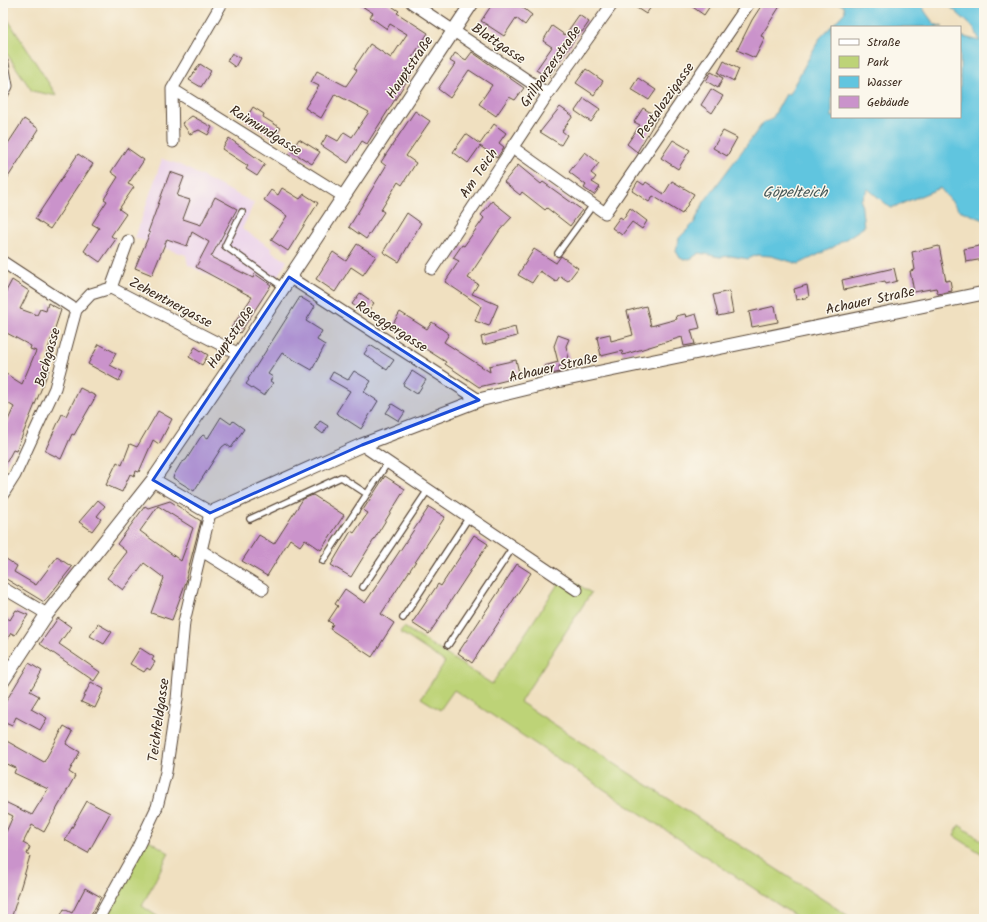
<svg xmlns="http://www.w3.org/2000/svg" width="987" height="922" viewBox="0 0 987 922" font-family="Kalam,sans-serif">
	<rect width="100%" height="100%" fill="#fbf7ec"/>
	<filter id="ink" filterUnits="userSpaceOnUse"><feTurbulence type="fractalNoise" baseFrequency=".025" numOctaves="2"/><feDisplacementMap in="SourceGraphic" scale="8" xChannelSelector="R" yChannelSelector="G"/><feConvolveMatrix kernelMatrix="1 2 1 2 8 2 1 2 1" color-interpolation-filters="sRGB"/></filter>
	<filter id="wash" filterUnits="userSpaceOnUse"><feTurbulence type="fractalNoise" baseFrequency=".012" numOctaves="4" result="noise"/><feDisplacementMap in="SourceGraphic" scale="16" xChannelSelector="R" yChannelSelector="G"/><feGaussianBlur stdDeviation="0.9" result="paint"/><feColorMatrix in="noise" values="0 0 0 0 0 0 0 0 0 0 0 0 0 0 0 0 0 1.4 0 .05"/><feComposite in="paint" operator="in"/></filter>
	<g filter="url(#wash)">
		<rect width="100%" height="100%" fill="#f0e0c0"/>
		<!-- built -->
		<path fill="#ebd1eb" d="M162 159 178 164 254 203 242 229 273 249 271 251 287 261 261 302 188 265 186 255 135 238Z"/>
		<!-- green -->
		<path fill="#bdd377" stroke="#7c7e4a" d="M3 12 57 96 32 91 3 48Z
			M564 575 591 593 520 702 853 919H800L454 690 440 710 421 698 445 662 400 632 404 627 492 684Z
			M959 825 984 842V855L954 836Z
			M146 838 169 853 142 906 161 919H102Z"/>
		<!-- water -->
		<path fill="#61c5df" stroke="#4e787e" d="M838 3H923L924 10 934 24 943 27H832V117H960V36L980 41 974 28 946 3H984V220L959 210 940 188 891 208 868 189 861 200 864 227 832 248 799 264 771 256 757 255 748 259 731 256 720 257 699 253 692 258 685 260 680 258 676 251 679 238 694 223 704 202 763 123 772 119 786 94H789L820 38 845 12 844 6Z"/>
		<g id="blocks">
			<!-- building -->
			<path fill="#ca93cb" fill-rule="evenodd" d="M357 3H387L399 11 397 13 428 33 411 59 418 63 367 144 362 141 348 163 321 145 327 135 338 141 344 132 352 137 369 112 335 94 321 118 305 108 319 86 311 82 317 71 346 86 357 70 354 68 370 44 391 58 407 34 390 24 387 29 370 17 373 13Z
				M493 3H517L532 15 525 25 516 18 504 36 481 21Z
				M629 3H654L646 14Z
				M687 3H712L704 15Z
				M763 3H782L761 36 765 38 755 58 737 50 752 20Z
				M579 15 589 22 582 32 580 31 548 78 536 70 552 47 543 41 552 26 565 35Z
				M472 52 524 88 515 100 509 97 496 116 479 104 492 85 469 70 450 98 438 89 455 64 450 61 455 53 466 60Z
				M232 53 240 58 235 67 227 61Z
				M724 61 739 69 734 81 718 73Z
				M200 64 211 71 201 87 189 80Z
				M586 69 603 81 594 95 576 83Z
				M711 72 723 78 718 88 706 81Z
				M638 78 656 90 649 100 631 89Z
				M711 89 723 96 712 113 701 105Z
				M584 98 600 109 591 122 575 111Z
				M253 107 264 114 263 117 281 128 274 138 245 120Z
				M560 107 573 116 562 131 567 135 561 145 540 132Z
				M643 108 658 117 637 152 627 144 640 125 634 122Z
				M415 111 430 121 406 156 416 163 402 185 398 182 381 210 384 212 366 239 349 227 386 166 381 162Z
				M192 116 212 127 208 135 199 130 190 134 182 123Z
				M24 119 39 129 3 185V151Z
				M494 124 506 133 499 143 504 147 497 158 480 146 468 163 453 152 466 134 480 144Z
				M723 131 737 138 727 156 713 148Z
				M229 138 265 164 257 176 246 169 248 166 222 149Z
				M299 139 320 152 312 164 291 151Z
				M673 140 690 150 678 169 661 158Z
				M127 148 144 160 128 184 134 187 119 209 126 214 111 236 116 239 100 262 84 251 99 228 92 224 107 201 104 199 118 177 111 172Z
				M585 152 599 163 591 173 596 177 592 182 600 187 594 195 584 188 586 185 569 172Z
				M78 154 93 164 50 229 35 219Z
				M518 165 541 184 543 182 582 210 570 226 547 208 545 210 522 192 520 195 504 182Z
				M170 172 184 177 177 196 190 200 183 219 201 225 215 197 237 209 211 257 253 278 255 274 271 285 240 333 231 328 252 297 196 267 209 242 192 232 187 246 167 239 152 275 135 268 150 233 148 232Z
				M638 181 644 185 646 182 664 194 672 181 694 194 682 214 653 196 649 202 632 191Z
				M282 188 300 199 304 194 318 203 288 251 271 240 287 216 264 200 271 190 278 195Z
				M492 201 512 217 500 230 468 278 478 284 472 294 498 305 489 326 475 321 481 306 445 282 459 261 453 258 462 245 464 246 484 218 481 215Z
				M630 208 647 221 642 229 632 222 622 235 612 228 620 217 623 219Z
				M407 213 421 223 399 262 383 252Z
				M357 244 376 256 363 275 351 267 335 292 316 279 333 252 346 261Z
				M984 245V259L966 262 964 249Z
				M939 246 946 281 950 280 952 291 938 294 936 288 914 292 910 271 915 270 912 252Z
				M534 249 556 263 561 256 578 268 568 281 560 276 556 282 540 271 532 283 518 275Z
				M894 268 897 281 886 284 885 281 844 290 842 280Z
				M12 280 29 291 20 309 37 315 40 309 46 311 48 303 61 310 42 367 49 370 16 451 13 450 3 469V431L14 407 3 400V372L22 384 36 351 30 349 31 346 3 331V297Z
				M807 285 809 297 796 300 794 289Z
				M729 291 733 313 718 316 713 295Z
				M360 293 374 303 366 314 352 304Z
				M300 297 315 306 306 321 322 331 317 340 325 345 312 370 282 353 268 374 273 377 270 381 273 383 264 396 246 384 249 380 248 379Z
				M646 306 651 326 677 319 676 316 685 314 686 317 696 314 700 328 691 330 695 344 684 346 682 337 623 355 622 351 601 356 597 337 610 334 611 341 633 335 627 311Z
				M775 306 778 322 752 327 749 312Z
				M400 312 427 329 432 322 449 334 444 342 490 372 489 366 516 360 520 377 479 387 445 364 446 362 391 327Z
				M515 327 517 336 483 345 481 337Z
				M558 335 569 339 566 346 570 363 559 366 560 372 547 375 544 366 558 362 554 346Z
				M99 344 116 353 110 365 123 372 119 381 88 364Z
				M370 345 394 360 387 370 364 354Z
				M195 347 208 355 202 365 189 357Z
				M354 371 371 381 364 392 378 401 361 429 336 413 350 391 329 379 333 372 348 380Z
				M412 371 426 380 417 394 403 385Z
				M80 388 96 396 74 435 72 434 61 459 45 451 62 414 66 416Z
				M392 404 405 412 399 421 386 413Z
				M158 411 172 419 159 444 153 440 139 472 136 471 134 476 130 474 122 492 106 485 117 462 122 465 130 444 137 447Z
				M221 417 231 424 233 421 244 429 231 448 226 444 222 447 194 491 173 478 174 475 181 463 186 460 200 438 203 435 208 438Z
				M320 421 328 426 323 434 315 428Z
				M385 476 405 489 351 577 331 565 351 531 354 533 368 513 363 510Z
				M313 495 344 515 321 550 305 539 300 546 290 539 267 576 242 561 259 535 274 544 303 499Z
				M98 500 105 506 97 516 101 519 92 531 79 522Z
				M170 501 201 521 186 578 187 579 172 620 151 613 164 578 144 563 123 590 107 578 127 552 117 544 145 506 148 508ZM158 506 193 528 181 561 140 531Z
				M429 507 445 517 381 614 394 623 372 657 330 629 333 624 328 621 338 606 335 604 345 589 365 603Z
				M474 535 488 544 429 634 412 623 438 584 441 586Z
				M3 557 17 566 14 572 36 585 57 557 72 567 44 602 3 577Z
				M517 564 531 573 472 663 458 653Z
				M16 610 28 615 15 635 11 633 3 646V615L10 620Z
				M58 618 71 627 59 644 100 672 94 681 40 644Z
				M98 624 112 632 104 644 90 636Z
				M140 648 154 657 152 660 155 662 150 670 147 668 144 672 130 664Z
				M29 663 42 671 30 691 39 696 31 709 47 718 40 730 16 717 12 726 3 722V706Z
				M91 682 104 689 95 708 81 702Z
				M64 726 73 731 66 744 80 752 69 772 75 776 44 832 32 825 23 843 30 847 27 854 30 856 11 919H3V831L6 832 13 816 3 811V801L32 815 48 789 14 773 16 768 3 762V739L44 762Z
				M87 801 110 813 88 853 65 840Z
				M85 888 101 897 89 919H59L64 909 72 913Z"/>
		</g>
	</g>
	<g filter="url(#ink)">
		<use href="#blocks" fill-opacity="0" stroke="#564536" stroke-width="1"/>
		<g fill="none" stroke-linecap="round" stroke-linejoin="round">
			<defs>
				<path id="service" d="M242 212 225 246 283 287
					M558 253 593 205
					M250 519 341 477 367 494
					M323 561 388 462
					M363 587 428 490
					M403 618 469 517
					M448 645 513 547"/>
				<path id="minor" d="M412 3 548 94
					M3 64 7 86 3 93
					M172 89 343 196
					M173 142 172 89 222 3
					M512 147 605 213 749 3
					M3 262 76 310
					M432 269 548 94 613 3
					M289 277 479 400
					M111 288 239 354
					M362 445 577 590
					M3 494 15 475 55 388 76 310 91 294 111 288 128 241
					M202 551 263 589
					M3 588 47 614
					M98 919 136 851 157 807 166 772 177 699 184 622 210 513"/>
				<path id="tertiary" d="M153 480 210 513 362 445 479 400 557 381 984 293
					M3 681 47 614 153 480 239 354 472 3"/>
			</defs>
			<!-- service casing -->
			<use href="#service" stroke="#564536" stroke-width="8"/>
			<!-- minor casing -->
			<use href="#minor" stroke="#564536" stroke-width="13"/>
			<!-- tertiary casing -->
			<use href="#tertiary" stroke="#564536" stroke-width="15"/>
			<!-- service -->
			<use href="#service" stroke="#fff" stroke-width="5.5"/>
			<!-- minor -->
			<use href="#minor" stroke="#fff" stroke-width="11"/>
			<!-- tertiary -->
			<use href="#tertiary" stroke="#fff" stroke-width="13"/>
		</g>
	</g>
	<!-- marked area -->
	<path fill="#1d4ed8" fill-opacity="0.2" stroke="#1d4ed8" stroke-width="3" stroke-linejoin="round" d="M289 277 479 400 362 445 210 513 153 480Z"/>
	<g text-anchor="middle" stroke-width="3" stroke-linejoin="round" paint-order="stroke">
		<!-- street labels -->
		<g font-size="14" fill="#3b2a1e" stroke="#fbf7ec">
			<text transform="translate(499 43) rotate(34)" y="5">Blattgasse</text>
			<text transform="translate(550 66) rotate(-55)" y="5">Grillparzerstraße</text>
			<text transform="translate(409 67) rotate(-56)" y="5">Hauptstraße</text>
			<text transform="translate(665 100) rotate(-55)" y="5">Pestalozzigasse</text>
			<text transform="translate(266 130) rotate(32)" y="5">Raimundgasse</text>
			<text transform="translate(478 173) rotate(-56)" y="5">Am Teich</text>
			<text transform="translate(870 300) rotate(-12)" y="5">Achauer Straße</text>
			<text transform="translate(171 302) rotate(28)" y="5">Zehentnergasse</text>
			<text transform="translate(392 326) rotate(33)" y="5">Roseggergasse</text>
			<text transform="translate(230 337) rotate(-56)" y="5">Hauptstraße</text>
			<text transform="translate(47 357) rotate(-74)" y="5">Bachgasse</text>
			<text transform="translate(553 367) rotate(-13)" y="5">Achauer Straße</text>
			<text transform="translate(158 720) rotate(-82)" y="5">Teichfeldgasse</text>
		</g>
		<!-- water labels -->
		<g font-size="15" font-style="italic" fill="#465858" stroke="#fbf7ec">
			<text x="795" y="197">Göpelteich</text>
		</g>
	</g>
	<!-- margin -->
	<rect width="987" height="922" fill="none" stroke="#fbf7ec" stroke-width="16"/>
	<!-- legend -->
	<rect x="831" y="26" width="130" height="92" fill="#fbf7ec" stroke="#aea59a"/>
	<rect x="839" y="39" width="20" height="6" fill="#ffffff" stroke="#aea59a"/>
	<text x="867" y="46" font-size="12" fill="#3b2a1e">Straße</text>
	<rect x="839" y="56" width="20" height="12" fill="#bdd377" stroke="#aea59a"/>
	<text x="867" y="66" font-size="12" fill="#3b2a1e">Park</text>
	<rect x="839" y="76" width="20" height="12" fill="#61c5df" stroke="#aea59a"/>
	<text x="867" y="86" font-size="12" fill="#3b2a1e">Wasser</text>
	<rect x="839" y="96" width="20" height="12" fill="#ca93cb" stroke="#aea59a"/>
	<text x="867" y="106" font-size="12" fill="#3b2a1e">Gebäude</text>
</svg>
